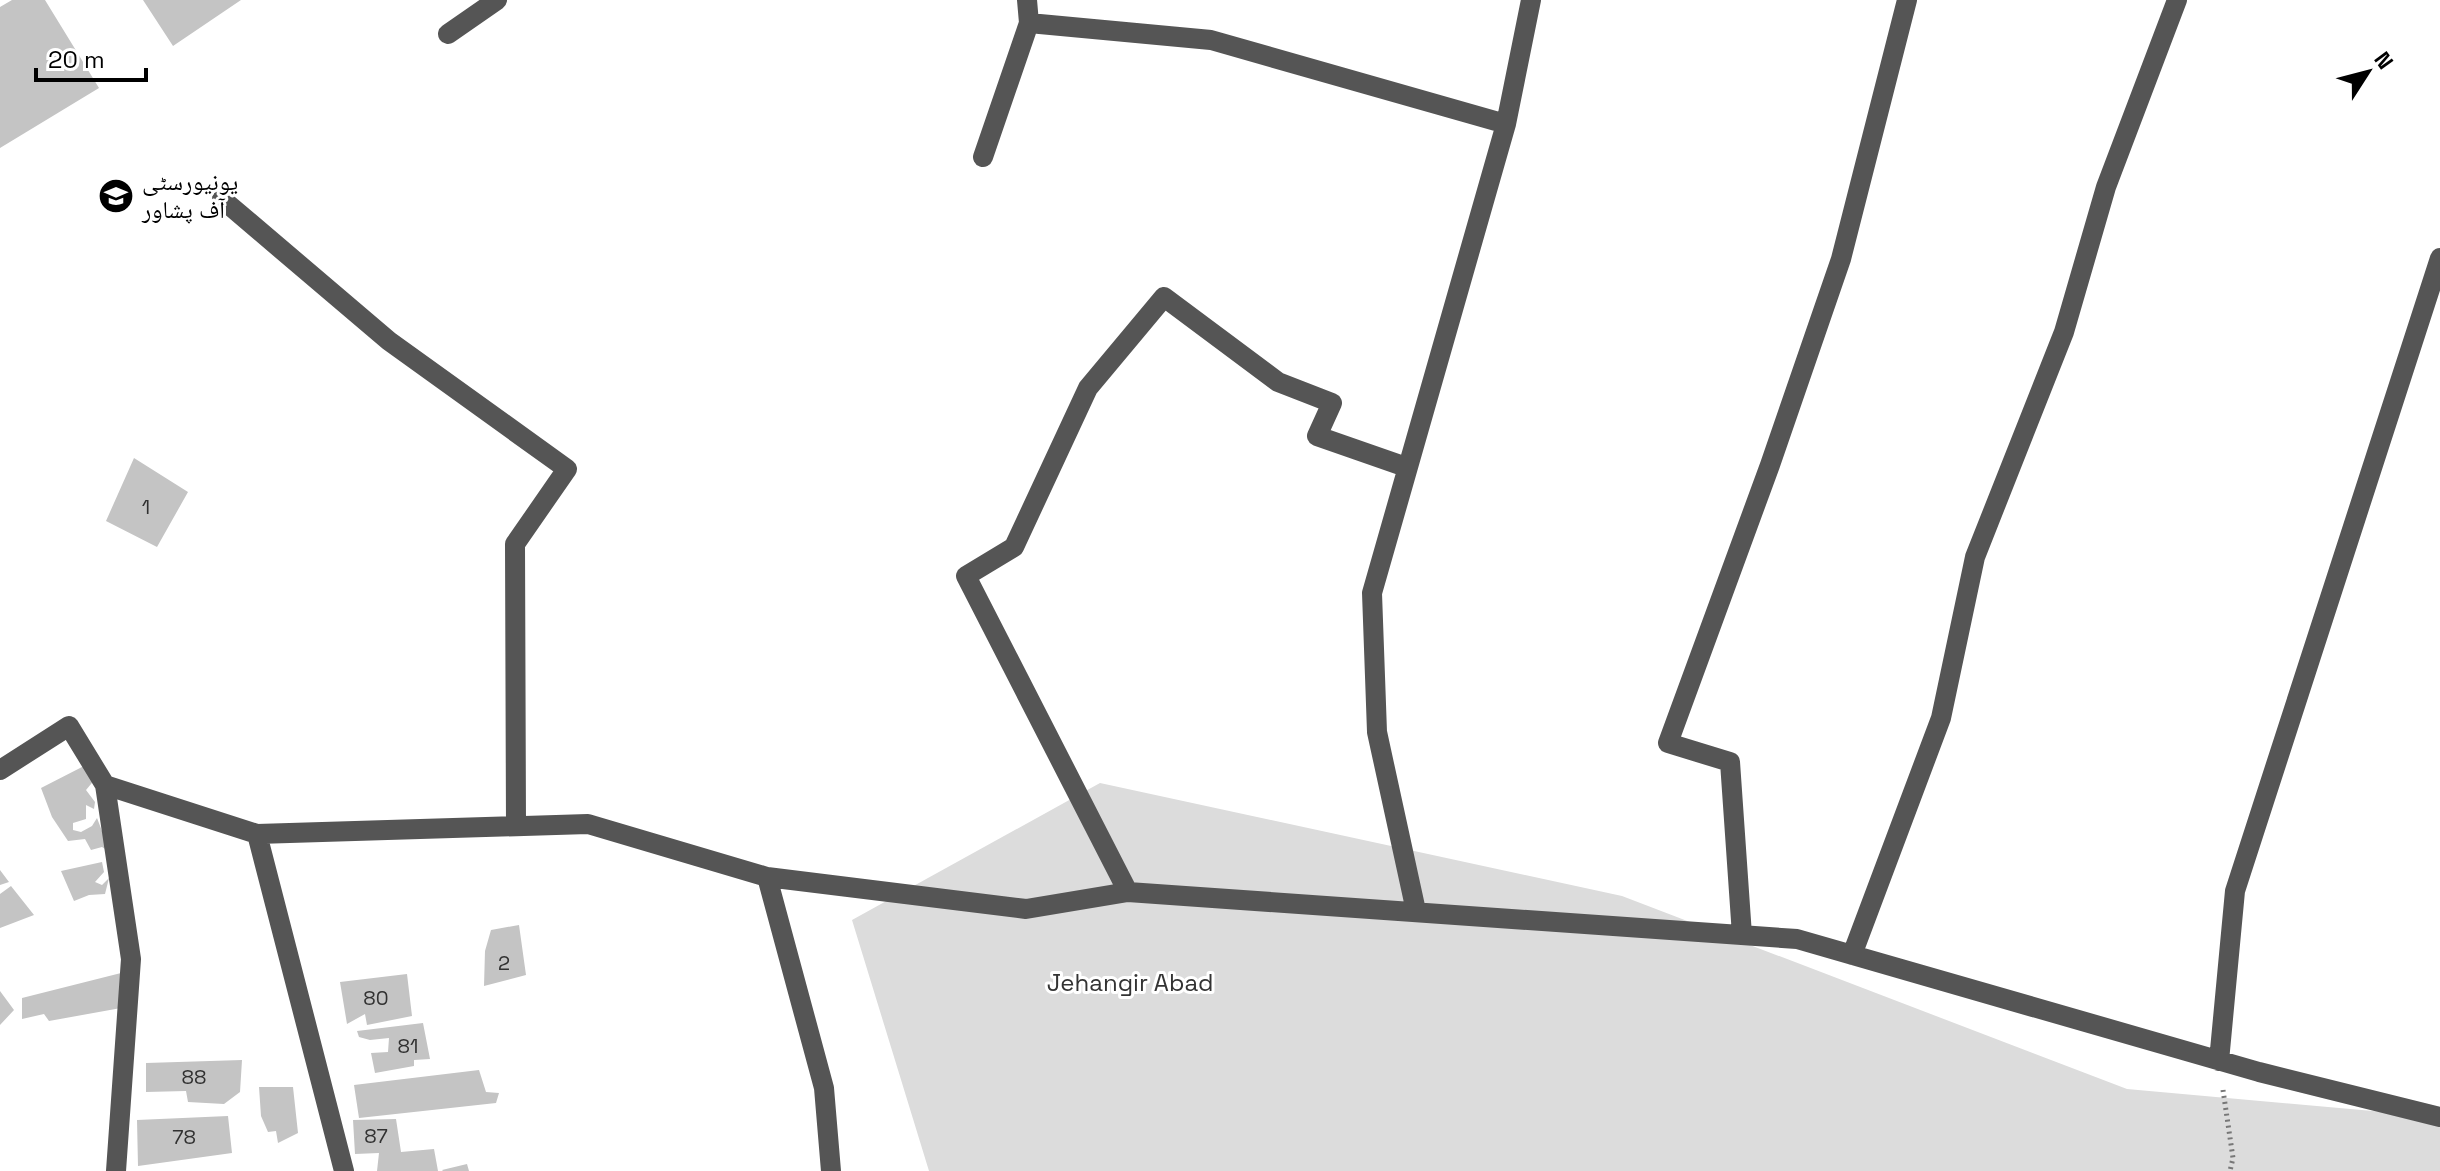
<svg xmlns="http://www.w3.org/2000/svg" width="2440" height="1171" viewBox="0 0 2440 1171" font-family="'Space Grotesk','Noto Naskh Arabic',sans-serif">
	<rect width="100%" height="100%" fill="#fff"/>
	<!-- green -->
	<path fill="#dcdcdc" d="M1100 783 1622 896 2127 1089 2440 1117V1171H929L852 920Z"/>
	<!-- building -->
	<path fill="#c4c4c4" d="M12 0H45L99 88 0 148V7Z
		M143 0H241L173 46Z
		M134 458 188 492 157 547 106 521Z
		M82 767H87L96 778 86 790 95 802 94 809 86 805V819L73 823V830L81 832 92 826 97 818 110 852 102 847 91 850 85 839 68 841 52 817 41 788Z
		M102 862 104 872 95 882 102 885 109 878 105 894 89 895 74 901 61 871Z
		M0 870 9 882 0 885Z
		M11 886 34 915 0 928V894Z
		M519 925 526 975 484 986 485 951 491 930Z
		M125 972 121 1008 49 1021 44 1014 22 1019V998Z
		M407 974 412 1016 367 1025 365 1014 347 1024 340 982Z
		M0 991 14 1010 0 1025Z
		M423 1023 430 1059 414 1060V1066L375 1073 371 1053 388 1052 389 1038 370 1040 359 1037 357 1031Z
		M242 1060 240 1092 224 1104 188 1102 186 1091 146 1092V1063Z
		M479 1070 486 1092 499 1093 496 1103 359 1118 354 1085Z
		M259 1087H293L298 1133 278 1143 276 1131 268 1132 261 1116Z
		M228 1116 232 1153 138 1166 137 1120Z
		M396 1119 401 1152 434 1149 438 1171H377L379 1153 355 1154 353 1120Z
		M467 1164 469 1171H443L442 1170Z"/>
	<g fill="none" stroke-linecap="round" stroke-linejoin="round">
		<!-- path -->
		<path stroke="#777" stroke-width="5" stroke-dasharray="2 4" stroke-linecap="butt" d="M2223 1090 2233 1158 2230 1171"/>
		<!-- minor -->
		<path stroke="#555" stroke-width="20" d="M1029 23 1211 40 1506 124
			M448 34 497 0
			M983 157 1029 23 1027 0
			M222 199 389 341 567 469 515 544 516 826
			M0 770 69 726 105 785 257 834 588 824 767 877 1026 909 1128 892 1797 939 2259 1072 2440 1117
			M105 785 131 959 116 1171
			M257 834 344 1171
			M767 877 824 1088 831 1171
			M1128 892 966 576 1014 547 1088 388 1164 297 1278 382 1332 403 1317 436 1406 467
			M1416 911 1377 732 1372 593 1506 124 1531 0
			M1742 935 1730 762 1668 743 1770 465 1841 259 1907 0
			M1852 955 1941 718 1975 557 2064 332 2106 187 2177 0
			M2219 1061 2235 891 2440 258"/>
	</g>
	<!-- icons -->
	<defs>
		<symbol id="university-disc" viewBox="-11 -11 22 22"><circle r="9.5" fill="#000" stroke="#fff"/><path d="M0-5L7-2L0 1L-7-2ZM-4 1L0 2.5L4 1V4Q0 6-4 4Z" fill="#fff"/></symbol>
	</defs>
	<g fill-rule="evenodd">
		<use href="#university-disc" x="96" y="176" width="40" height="40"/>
	</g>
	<g text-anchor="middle" stroke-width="6" stroke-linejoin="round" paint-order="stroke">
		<!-- number labels -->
		<g font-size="20" fill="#313131">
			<text x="146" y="514">1</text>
			<text x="504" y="970">2</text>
			<text x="376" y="1005">80</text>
			<text x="408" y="1053">81</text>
			<text x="194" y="1084">88</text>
			<text x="376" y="1143">87</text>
			<text x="184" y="1144">78</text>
		</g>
		<!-- poi labels -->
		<g font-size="24" fill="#000" stroke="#fff" text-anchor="start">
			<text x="142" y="190">یونیورسٹی<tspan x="142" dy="28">آف پشاور</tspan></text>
		</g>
		<!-- park labels -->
		<g font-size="24" fill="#333" stroke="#fff">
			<text x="1130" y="991">Jehangir Abad</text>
		</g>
	</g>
	<!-- north arrow -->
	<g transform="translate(2368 72) rotate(54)" stroke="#ffffff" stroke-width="6" paint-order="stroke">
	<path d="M0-6L14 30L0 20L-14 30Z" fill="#000000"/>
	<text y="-12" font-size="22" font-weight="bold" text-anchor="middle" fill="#000000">N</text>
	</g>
	<!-- scale -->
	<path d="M36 68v12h110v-12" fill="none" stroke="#000000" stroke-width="4"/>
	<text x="48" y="68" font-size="24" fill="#000000" stroke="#ffffff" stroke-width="6" paint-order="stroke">20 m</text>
</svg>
